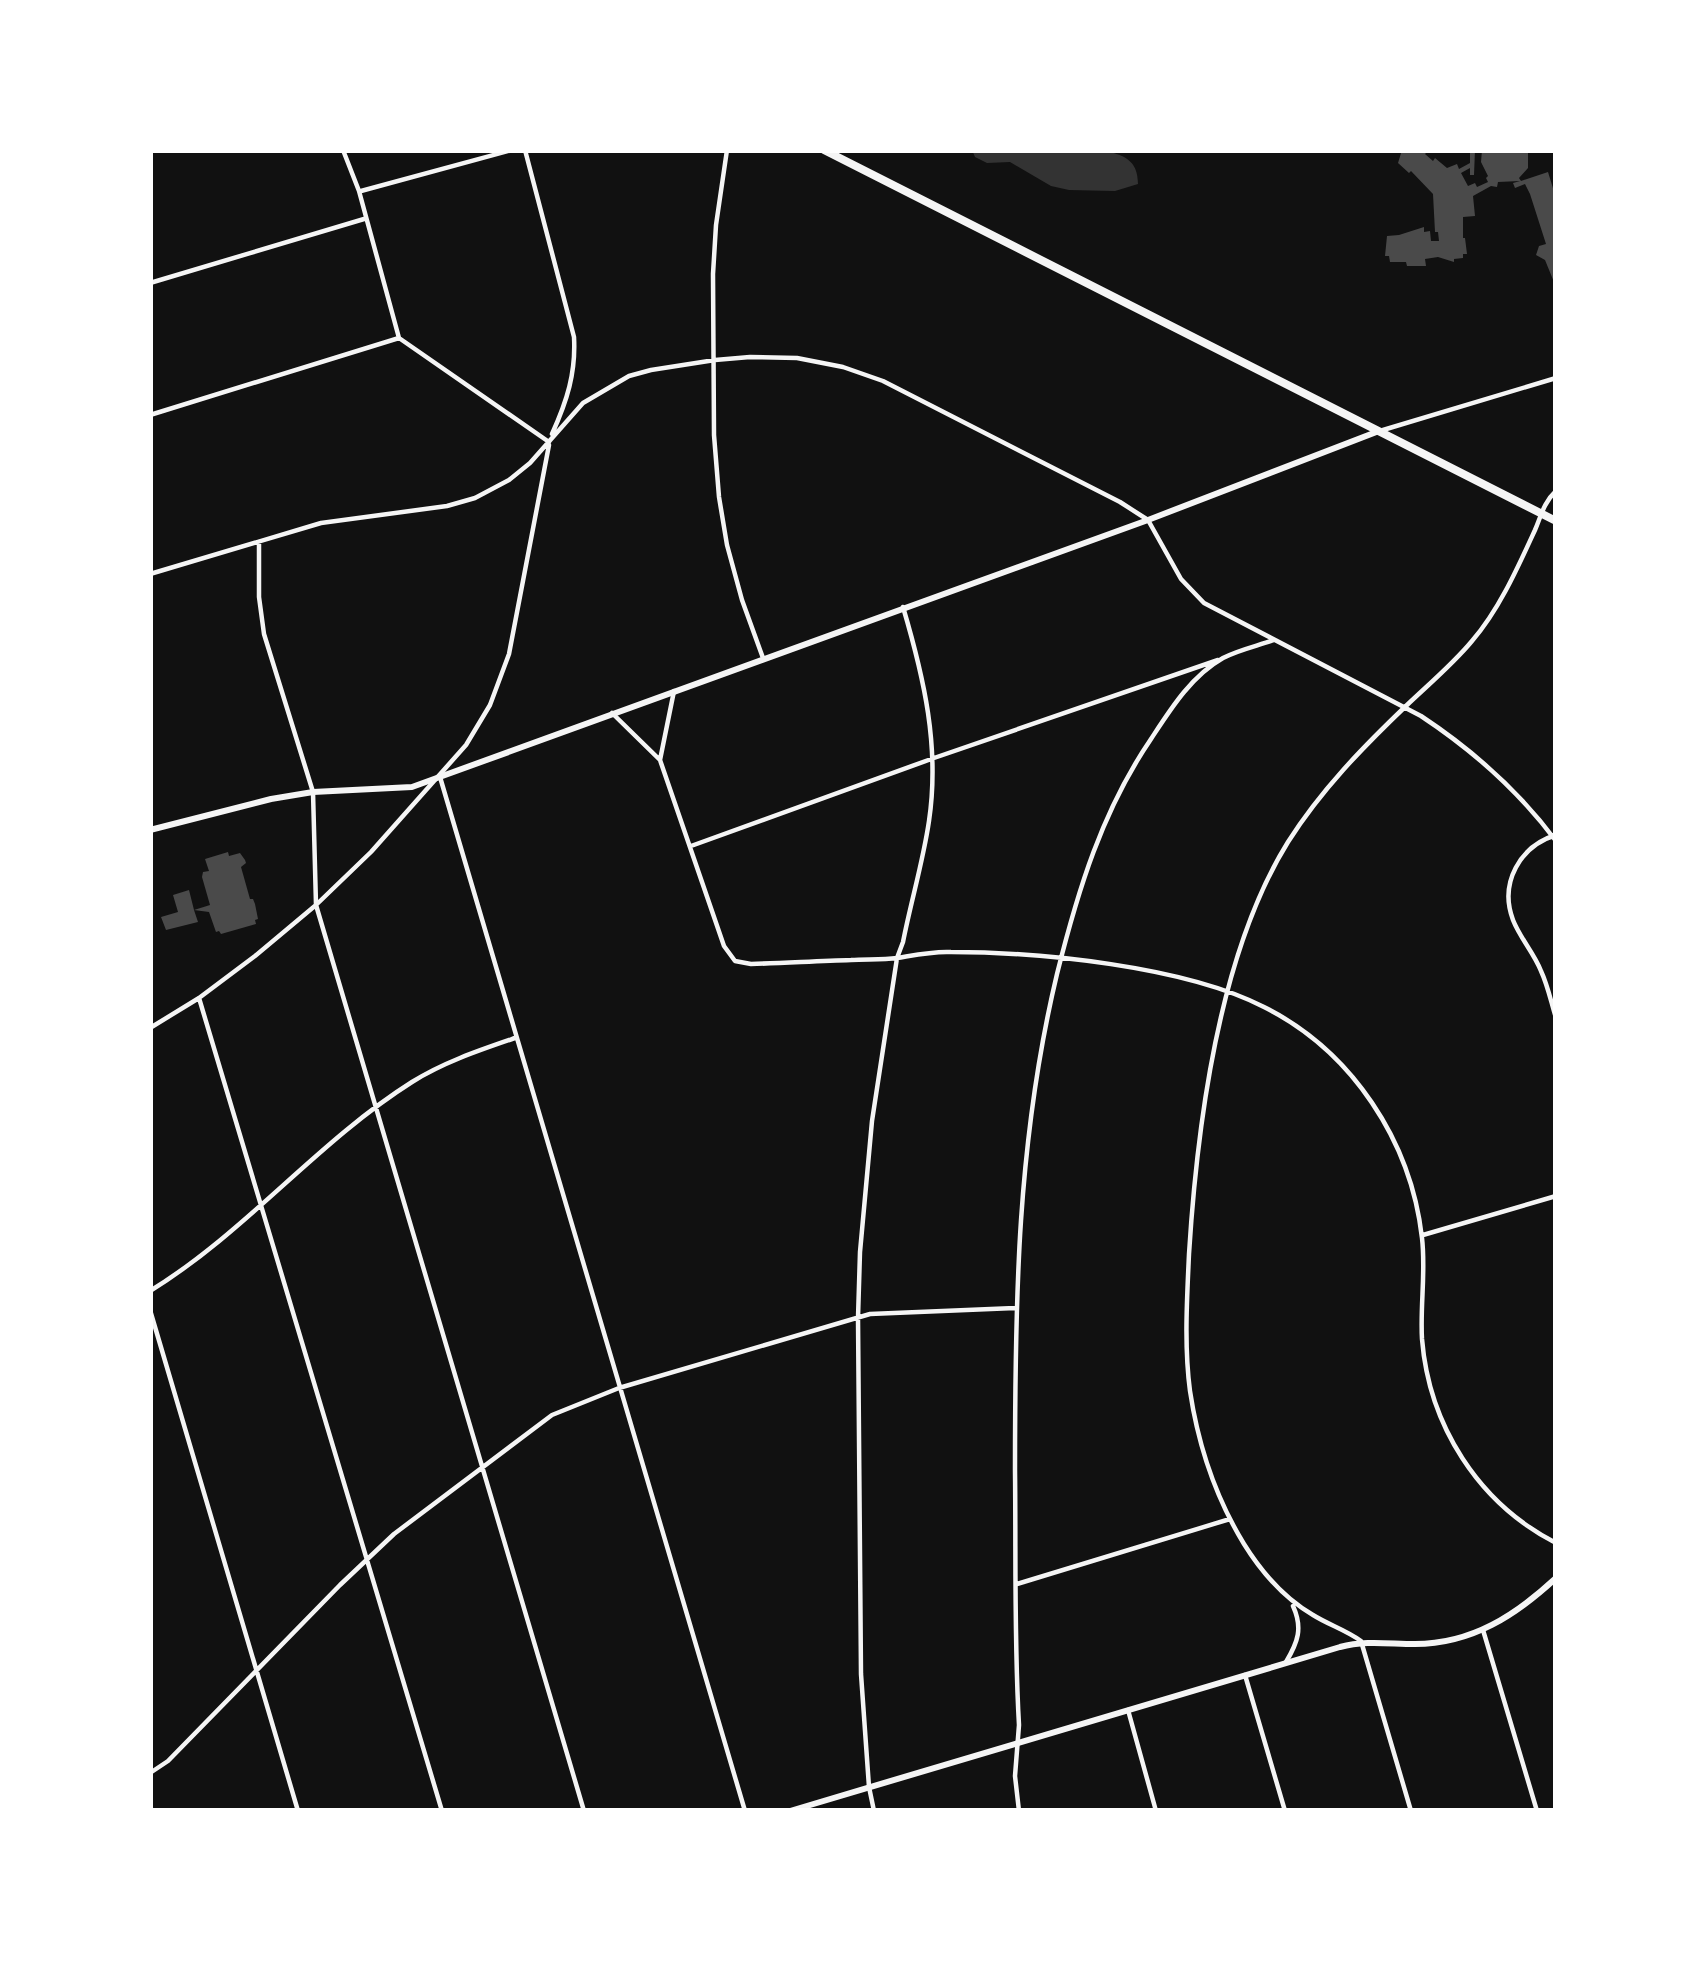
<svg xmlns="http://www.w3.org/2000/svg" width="1706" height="1961" viewBox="0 0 1706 1961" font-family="'Nunito Sans',sans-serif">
	<rect width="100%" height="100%" fill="#111"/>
	<!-- water -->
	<path fill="#333" d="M972 150H1102C1123 155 1138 159 1138 184L1115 191 1069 190 1051 186 1010 162 987 163 975 157Z"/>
	<!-- building -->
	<path fill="#4a4a4a" d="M1402 150 1407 153 1410 150H1429L1425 154 1433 161 1435 158 1447 168 1457 164 1459 169 1470 163V150H1475L1474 175H1470V168L1461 173 1468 186 1475 183 1477 187 1488 182 1486 178 1488 176 1481 162 1482 150H1528V168L1519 178 1521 181 1548 172 1556 198V287L1545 260 1536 255 1539 246 1546 244 1530 194 1525 184 1515 188 1513 183 1520 181 1498 182 1497 187 1491 186 1473 196 1475 216 1463 217V238H1465L1467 254H1463V258L1454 259V262L1438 257 1425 259 1426 266H1407L1406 262H1390L1389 256H1385L1387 236 1399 235 1424 227V232L1430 231 1431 241H1439L1438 232H1435L1433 194 1411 171 1409 173 1398 163Z
		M228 852 229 856 240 853 245 860 246 863 241 867 250 899H253L255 904 258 919 255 920 256 924 221 934 219 931 216 932 209 912 194 910 198 922 166 930 161 917 178 912 173 895 189 890 194 910 210 905 202 877 203 872 209 871 205 859Z"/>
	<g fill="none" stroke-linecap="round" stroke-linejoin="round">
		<!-- minor -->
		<path stroke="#f5f5f5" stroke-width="4.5" d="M343 150 359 191 399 338 549 442
			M525 150 574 337C576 373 567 401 552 434
			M727 150 716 225 713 274 714 435 719 497 727 545 742 600 763 658
			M150 151 154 150
			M361 191 512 150
			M150 283 364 219
			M150 415 399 338
			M1383 430 1556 378
			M259 542V597L264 634 313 792 316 905 584 1811
			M150 574 321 523 447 506 475 498 509 480 530 463 583 403 629 376 651 370 715 360 750 357 797 358 843 367 883 381 1120 502 1148 520 1181 579 1204 603 1421 716C1474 751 1518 790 1556 841
			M612 713 660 760 724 946 735 961 751 964C784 963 818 961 851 960 866 959 882 960 897 958 915 955 933 951 951 952 1040 952 1184 966 1264 1007 1352 1051 1411 1141 1422 1238 1426 1272 1420 1305 1422 1339 1429 1425 1478 1503 1556 1543
			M660 760 674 691
			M440 777 745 1811
			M1556 835C1520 846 1499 883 1513 920 1520 938 1534 953 1541 971 1548 986 1551 1002 1556 1018
			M691 846 934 758 1218 660
			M199 998 442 1811
			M150 1028 199 998 255 956 316 905 371 852 466 745 490 705 509 654 549 445
			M1423 1235 1556 1196
			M150 1291C246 1232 317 1142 412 1082 444 1062 480 1050 515 1038
			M150 1310 298 1811
			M1017 1584 1230 1519
			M1483 1630 1537 1811
			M1286 1662C1298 1642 1303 1628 1293 1606
			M1245 1675 1285 1811
			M1128 1710 1156 1811
			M150 1773 168 1761 340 1585 394 1534 552 1415 619 1388 870 1314 1015 1308
			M874 1811 869 1787 861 1674 858 1318 860 1252 872 1121 897 958 903 942C911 901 923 862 929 821 940 747 924 678 903 607
			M1019 1811 1015 1776 1019 1725C1014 1640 1016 1555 1015 1470 1015 1299 1017 1141 1057 974 1078 890 1102 811 1151 739 1170 710 1191 676 1223 658 1238 650 1257 646 1274 640
			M1411 1811 1361 1641C1346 1630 1329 1625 1313 1615 1284 1598 1262 1573 1244 1544 1216 1498 1198 1444 1190 1391 1184 1346 1187 1299 1189 1254 1197 1125 1219 953 1288 842 1321 790 1363 747 1407 705 1429 684 1453 664 1472 641 1499 610 1518 567 1535 530 1541 516 1544 502 1556 491"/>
		<!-- tertiary -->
		<path stroke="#f5f5f5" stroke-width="6" d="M150 830 271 799 313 792 412 787 1148 520 1379 431
			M790 1811 1340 1647C1366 1640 1389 1644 1415 1644 1472 1644 1516 1615 1556 1578"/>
		<!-- secondary -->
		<path stroke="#f5f5f5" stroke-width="6" d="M150 1808 151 1811"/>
		<!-- primary -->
		<path stroke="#f5f5f5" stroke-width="8" d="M824 150 1556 521"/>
	</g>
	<!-- border -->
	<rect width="1706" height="1961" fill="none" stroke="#ffffff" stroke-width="306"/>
</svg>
